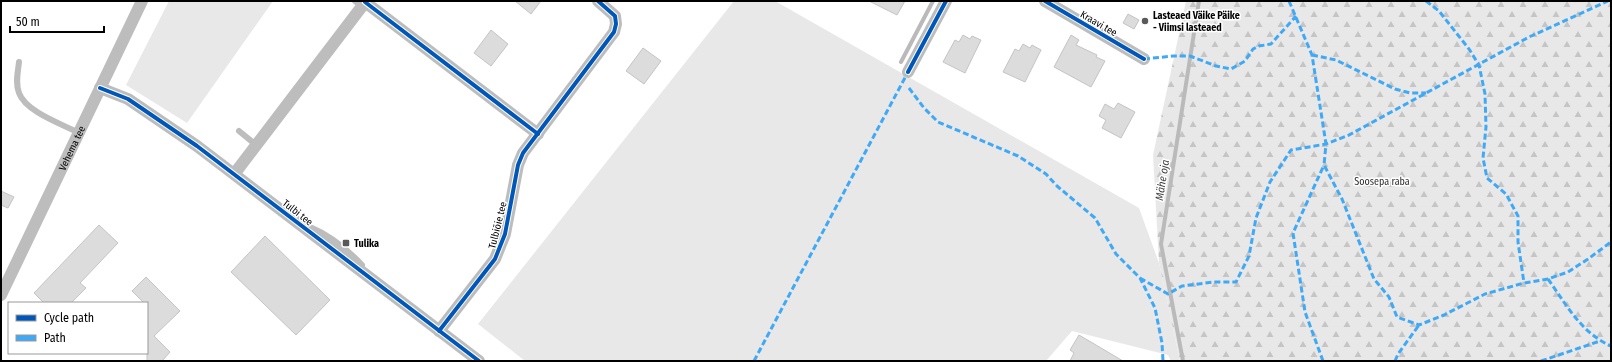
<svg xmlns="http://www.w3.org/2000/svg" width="1612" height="362" viewBox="0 0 1612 362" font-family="'Fira Sans Condensed',sans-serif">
	<defs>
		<pattern id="forest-firs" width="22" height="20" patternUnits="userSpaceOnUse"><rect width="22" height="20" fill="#e8e8e8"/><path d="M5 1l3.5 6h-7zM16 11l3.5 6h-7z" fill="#c5c5c5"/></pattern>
	</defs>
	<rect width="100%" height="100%" fill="#fff"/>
	<!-- grass -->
	<path fill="#e8e8e8" d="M169 1H273L187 123 126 85Z
		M734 1H775L1139 208 1159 263 1180 361H1171L1168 355 1072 331 1046 361H525L478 324Z"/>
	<!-- forest -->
	<path fill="url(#forest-firs)" d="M1186 1H1611V361H1180L1159 263 1153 155Z"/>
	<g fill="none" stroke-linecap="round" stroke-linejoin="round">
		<!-- stream -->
		<path stroke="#bababa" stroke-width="4" d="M901 62 933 1
			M1183 361 1161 244 1199 1"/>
	</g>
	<!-- building -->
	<path fill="#dcdcdc" stroke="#c4c4c4" d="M515 1H541L531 14Z
		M869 1H905L897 15Z
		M1128 14 1139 20 1134 29 1123 23Z
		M491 30 508 44 491 66 474 53Z
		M963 35 970 39 972 36 981 40 965 73 943 62 955 40 959 42Z
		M1071 35 1079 40 1076 45 1097 55 1096 57 1105 61 1091 87 1054 67Z
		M1023 44 1030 48 1032 45 1041 50 1025 82 1003 72 1015 49 1019 51Z
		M643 48 661 61 644 84 626 71Z
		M1118 103 1135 112 1121 138 1102 128 1106 120 1099 116 1105 104 1114 109Z
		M1 191 14 197 8 208 1 205Z
		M99 225 118 243 80 283 86 288 71 303H44L34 293Z
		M265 236 330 300 296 335 231 272Z
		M146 277 180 311 154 336 170 352 162 361H147V303H144L132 291Z
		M1079 335 1123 361H1070L1074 353 1070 350Z"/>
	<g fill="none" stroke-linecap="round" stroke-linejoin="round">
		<!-- service -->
		<path stroke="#bdbdbd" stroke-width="6" d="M355 1 362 6
			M19 62C18 72 15 83 19 93 26 112 62 124 79 133
			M239 131 256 145
			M310 227C329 235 348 250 362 265"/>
		<!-- minor -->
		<g stroke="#bdbdbd" stroke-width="12">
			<path d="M1045 1 1144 59"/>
			<path d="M365 2 538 134"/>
			<path d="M908 72 946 1"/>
			<path d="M100 88 128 99 197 146 479 361"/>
			<path d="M235 173 366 1"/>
			<path id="s1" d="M1 295 142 1"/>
			<path d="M439 331 495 259 505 234 518 165 523 153 614 32 616 24 615 16 598 1"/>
		</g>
		<!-- quiet -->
		<path stroke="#3fa9f5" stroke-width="3" stroke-dasharray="6 3" stroke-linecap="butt" d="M1289 1 1312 55 1326 144 1324 165 1342 199 1374 279 1389 297 1397 317 1419 325 1444 315 1485 294 1524 283 1548 279 1568 272 1588 259 1611 242
			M1426 1 1439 11 1469 49 1479 65 1485 94 1486 127 1483 158 1487 178 1506 194 1518 216V242L1524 283
			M1312 55 1336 60 1395 89 1410 93H1426
			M1144 59 1173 56H1190L1216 66 1231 69 1245 61 1253 49 1259 46 1271 44 1296 16
			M909 88 924 108 938 122 1018 156 1046 174 1057 186 1095 218 1116 254 1140 278 1155 308 1162 343 1163 361
			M1140 278 1168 294 1182 286 1214 282H1236L1249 256 1256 218 1270 182 1291 150 1326 144 1349 135 1529 37 1608 1
			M1548 279C1566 304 1581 333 1611 346
			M754 361 908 72
			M1323 361 1305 312 1293 233 1324 165
			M1395 361 1398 354 1419 325
			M1541 361 1600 341"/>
		<defs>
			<path id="cycleway" d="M1045 1 1144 59
				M365 2 538 134
				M908 72 946 1
				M100 88 128 99 197 146 479 361
				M439 331 495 259 505 234 518 165 523 153 614 32 616 24 615 16 598 1"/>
		</defs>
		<!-- cycleway casing -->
		<use href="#cycleway" stroke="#fff" stroke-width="6"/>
		<!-- cycleway -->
		<use href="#cycleway" stroke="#0057b8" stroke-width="4"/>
	</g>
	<!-- markers -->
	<g fill="#595959" stroke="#fff" stroke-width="1.5">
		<circle cx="1145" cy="21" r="4"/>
		<rect x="342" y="239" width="8" height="8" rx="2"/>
	</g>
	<g text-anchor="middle" stroke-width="3" stroke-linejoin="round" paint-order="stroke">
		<!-- poi labels -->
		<g font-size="10" font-weight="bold" fill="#000" stroke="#fff" text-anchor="start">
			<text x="1153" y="19">Lasteaed Väike Päike<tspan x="1153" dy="12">- Viimsi lasteaed</tspan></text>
			<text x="354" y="247">Tulika</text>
		</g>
		<!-- street labels -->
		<g font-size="10" fill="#000" stroke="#fff">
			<text transform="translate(1099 23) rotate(30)" y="4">Kraavi tee</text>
			<text dy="4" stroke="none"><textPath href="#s1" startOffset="163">Vehema tee</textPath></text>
			<text transform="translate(298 212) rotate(38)" y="4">Tulbi tee</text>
			<text transform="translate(497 225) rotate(-76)" y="4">Tulbiõie tee</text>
		</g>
		<!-- park labels -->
		<g font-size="10" fill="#2d2d2d" stroke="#fff">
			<text x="1382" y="185">Soosepa raba</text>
		</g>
		<!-- water labels -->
		<g font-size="11" font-style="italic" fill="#3e3e3e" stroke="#fff">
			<text transform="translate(1162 180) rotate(-81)" y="4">Mähe oja</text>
		</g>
	</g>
	<!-- border -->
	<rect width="1612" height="362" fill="none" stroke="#000000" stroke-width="4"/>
	<!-- legend -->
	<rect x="8" y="302" width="140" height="52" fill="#ffffff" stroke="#999999"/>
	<rect x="16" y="315" width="20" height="6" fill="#0057b8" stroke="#999999"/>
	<text x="44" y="322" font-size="12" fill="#000000">Cycle path</text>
	<rect x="16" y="335" width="20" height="6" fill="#3fa9f5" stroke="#999999"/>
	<text x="44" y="342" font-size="12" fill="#000000">Path</text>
	<!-- scale -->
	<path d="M10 26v6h94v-6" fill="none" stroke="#000000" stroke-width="2"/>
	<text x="16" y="26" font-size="12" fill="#000000" stroke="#ffffff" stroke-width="3" paint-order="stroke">50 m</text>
</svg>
